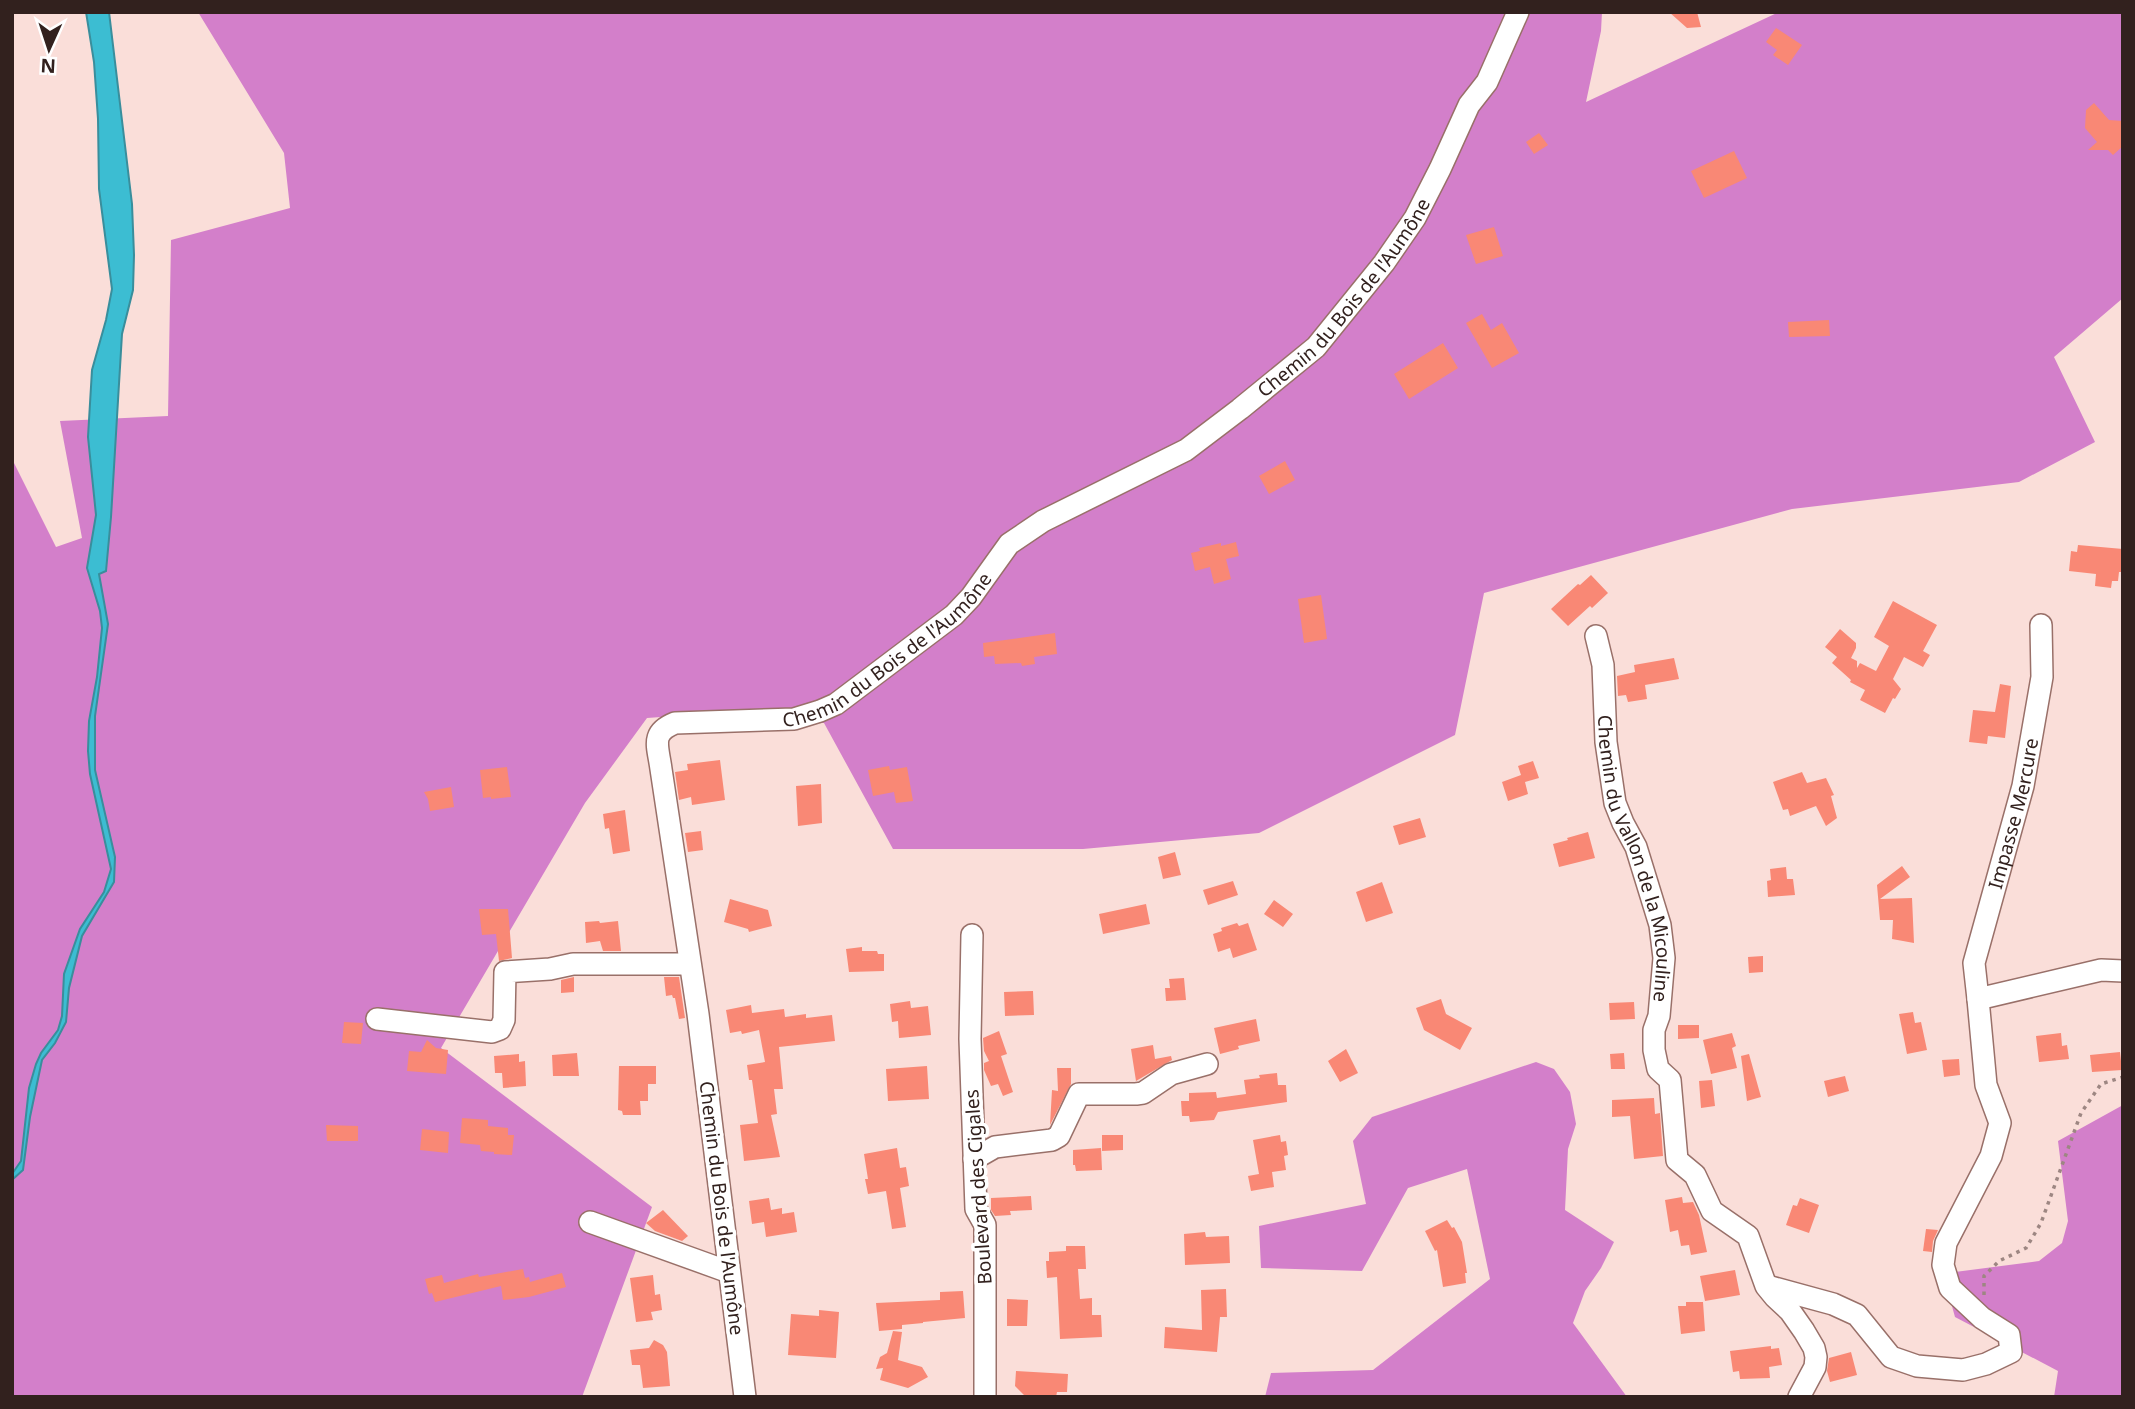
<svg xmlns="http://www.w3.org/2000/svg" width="2135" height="1409" viewBox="0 0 2135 1409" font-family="'Noto Sans',sans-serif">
	<rect width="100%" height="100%" fill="#faded9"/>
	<!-- forest -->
	<path fill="#d37fca" d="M198 12H1602L1601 31 1586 102 1779 12H2123V298L2054 357 2095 442 2019 482 1792 509 1484 593 1455 735 1259 833 1083 849H893L824 723 717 713 647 718 585 803 441 1048 652 1207 582 1397H12V459L56 547 82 538 60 421 168 416 171 240 290 208 284 153Z
		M1536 1062 1554 1069 1570 1092 1576 1124 1568 1149 1565 1210 1614 1242 1601 1268 1585 1291 1573 1323 1627 1397H1265L1271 1373 1373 1370 1490 1279 1467 1169 1408 1188 1362 1271 1261 1268 1259 1226 1366 1204 1353 1141 1372 1117Z
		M2123 1105V1397H2054L2058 1371 1955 1317 1948 1292 1955 1272 2039 1261 2062 1243 2068 1221 2058 1141Z"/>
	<!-- water -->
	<path fill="#3cbdd2" stroke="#398e9c" stroke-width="2" d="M86 12H109L132 204 134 255 133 290 122 334 111 517 106 571 99 574 108 624 95 716V770L115 857 114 882 82 936 69 988 66 1022 55 1043 42 1060 30 1117 23 1170 12 1180V1174L21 1161 29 1088 36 1064 41 1053 58 1030 62 1016 64 974 80 929 104 892 111 869 90 774 88 751 89 721 97 677 102 628 100 611 87 568 96 515 88 437 92 370 106 320 112 289 99 189 98 119 94 62Z"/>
	<!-- building -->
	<path fill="#f98875" d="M1669 12H1697L1701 27 1687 28Z
		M1776 28 1802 45 1788 65 1773 55 1777 50 1766 42Z
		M2094 103 2109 120 2123 121V146L2113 155 2108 150H2088L2097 142 2085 128 2086 110Z
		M1539 133 1548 145 1534 154 1526 142Z
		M1734 151 1747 178 1704 198 1691 171Z
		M1494 227 1503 256 1476 264 1466 235Z
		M1482 314 1491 330 1502 323 1519 353 1492 368 1466 323Z
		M1829 320 1830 336 1789 337 1788 322Z
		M1443 343 1458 368 1409 399 1394 374Z
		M1285 461 1295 480 1269 494 1259 476Z
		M1236 542 1239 556 1226 559 1231 579 1214 584 1210 567 1195 571 1191 553 1200 551 1199 548 1221 543V546Z
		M2078 545 2123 549V572H2119L2118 581H2112L2111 588 2095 586 2096 574 2069 571 2071 551 2077 552Z
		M1591 575 1608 593 1592 608 1590 606 1568 626 1551 609 1578 584 1580 585Z
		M1321 595 1327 639 1304 643 1298 599Z
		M1893 601 1937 625 1923 651 1930 655 1923 667 1904 657 1893 679 1901 689 1895 699 1893 698 1885 713 1860 700 1865 690 1850 682 1851 680 1832 663 1837 657 1825 647 1840 629 1856 643V648L1851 658 1857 661V668L1860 663 1876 671 1889 646 1874 637Z
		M1055 633 1057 654 1034 657 1035 664 1022 666 1021 663 995 664 994 656 984 657 983 643Z
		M1674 658 1679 679 1645 685 1647 699 1628 702 1626 695 1618 696 1617 676 1635 672 1634 665Z
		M2000 684 2011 686 2005 738 1988 736 1987 744 1969 742 1973 710 1995 712Z
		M720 760 725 800 692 805 691 797 679 800 675 772 688 770 687 764Z
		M1533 761 1539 778 1525 782 1528 794 1508 801 1502 782 1521 775 1518 766Z
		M889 766 890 770 907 767 913 801 896 803 894 792 873 796 868 770Z
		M507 767 511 797 491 799V797L483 798 480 770Z
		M1802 772 1807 783 1826 778 1834 795 1831 796 1837 818 1826 826 1816 806 1790 816 1788 809 1783 810 1773 782Z
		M821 784 822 823 798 826 796 786Z
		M451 787 454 807 430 811 428 799 424 792Z
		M625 810 630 851 613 854 609 828 605 829 603 814Z
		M1420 818 1426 837 1399 845 1393 826Z
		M701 831 703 850 688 852 685 833Z
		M1588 832 1595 858 1559 867 1553 844 1568 840 1567 838Z
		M1175 852 1181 875 1163 879 1158 857Z
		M1902 866 1910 877 1880 899 1912 898 1914 943 1892 939 1893 920H1880L1877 885Z
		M1786 867 1787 879H1793L1795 895 1768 897 1767 881 1771 880 1770 869Z
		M1233 881 1238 895 1208 905 1203 890Z
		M1382 882 1393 913 1366 922 1356 892Z
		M730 899 768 910 772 926 749 932 748 929 724 922Z
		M1274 900 1293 914 1283 927 1264 914Z
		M1146 904 1150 924 1103 934 1099 914Z
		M479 909H508L512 958 499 961 496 934 482 935Z
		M599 921 600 923 618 921 621 951H603L600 941 586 943 585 922Z
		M1237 923 1239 926 1248 923 1257 950 1233 958 1230 948 1218 952 1213 934 1222 931 1221 928Z
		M862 947V951H877L878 954H884V971L849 972 846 949Z
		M1763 956V972L1749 973 1748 957Z
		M574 977V992L561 993V980Z
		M664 977H679L685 1018 679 1019 675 998H673L672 995 666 996Z
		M1184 978 1186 1000 1166 1001 1165 988H1170L1169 979Z
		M1033 991 1034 1015 1005 1016 1004 992Z
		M1441 999 1446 1014 1472 1028 1460 1050 1424 1030 1416 1008Z
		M910 1001 911 1008 928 1006 931 1035 899 1038 898 1021 892 1022 890 1004Z
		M1634 1002 1635 1019 1610 1020 1609 1003Z
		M751 1005 752 1013 784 1009 785 1017 806 1014V1018L832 1015 835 1041 779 1047 783 1089H774L777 1114 771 1115 780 1157 744 1161 740 1125 758 1123 752 1080H749L747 1065 765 1062 759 1030 742 1034 741 1031 730 1033 726 1010Z
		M1913 1012 1915 1023 1921 1022 1927 1050 1907 1054 1899 1014Z
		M1256 1019 1260 1041 1238 1046 1239 1049 1220 1054 1214 1028Z
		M344 1022 363 1023 361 1044 342 1043Z
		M1678 1025H1699V1038L1678 1039Z
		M999 1031 1007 1054 1001 1056 1013 1092 1003 1096 998 1084 991 1086 984 1070V1063L989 1061 984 1051 983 1038Z
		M1732 1033 1736 1046 1732 1048 1737 1068 1711 1074 1703 1040Z
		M2061 1033 2062 1046 2067 1045 2069 1059 2039 1062 2036 1036Z
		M427 1040 436 1048 448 1050 446 1074 407 1071 409 1051 421 1052Z
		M1153 1045 1155 1059 1171 1056 1172 1060 1136 1081 1131 1049Z
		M1346 1049 1358 1073 1340 1082 1328 1061Z
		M2120 1052 2122 1070 2092 1072 2090 1055Z
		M577 1053 579 1076H553L552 1055Z
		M1624 1053 1625 1069H1611L1610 1054Z
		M519 1054V1062L525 1061 526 1086 503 1088 502 1073H495L494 1056Z
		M1749 1054 1761 1097 1747 1101 1741 1056Z
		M1959 1059 1960 1075 1944 1077 1942 1060Z
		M619 1066H656V1084H648V1101H640L641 1115H623L622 1111 618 1110Z
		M927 1066 929 1099 888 1101 886 1069Z
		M1057 1068H1071V1084L1050 1125 1052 1090 1058 1091Z
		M1277 1073 1278 1085H1286L1287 1102 1218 1112 1214 1120 1190 1122 1189 1116H1182L1181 1101H1189V1093L1216 1092 1217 1098 1246 1094 1244 1080 1260 1078 1259 1075Z
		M1845 1076 1849 1091 1828 1097 1824 1081Z
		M1712 1080 1715 1106 1701 1108 1699 1081Z
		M1654 1098 1655 1114 1660 1113 1663 1156 1634 1159 1630 1116 1612 1117V1100Z
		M462 1118 488 1120V1126L508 1128V1135H514L512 1155 494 1154V1152L481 1151 480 1145 460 1143Z
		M326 1125 358 1126V1141H327Z
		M422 1129 449 1132 448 1153 420 1150Z
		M1102 1135H1123V1150L1102 1151Z
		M1280 1135 1281 1142 1286 1141 1288 1155 1284 1156 1286 1170 1272 1172 1274 1187 1251 1191 1248 1176 1259 1174 1253 1140Z
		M897 1148 900 1168 906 1167 909 1186 900 1188 906 1227 892 1229 886 1191 868 1194 865 1179H868L864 1154Z
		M1101 1148 1102 1170 1076 1171 1075 1165H1073V1150Z
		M1031 1196 1032 1210 1010 1211 1011 1215 995 1216 991 1210V1198Z
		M1682 1197 1683 1203 1693 1202 1699 1215 1707 1252 1691 1255 1689 1245 1681 1246 1678 1230 1670 1232 1665 1200Z
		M769 1198 771 1210 782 1208V1214L794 1212 797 1232 766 1237 764 1222 752 1224 749 1201Z
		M1800 1198 1819 1205 1809 1233 1786 1225 1793 1205 1797 1206Z
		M663 1210 688 1236 682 1241 655 1231 646 1223Z
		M1447 1220 1452 1228 1454 1227 1462 1242 1467 1273H1465L1466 1283 1443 1287 1437 1250 1435 1251 1425 1231Z
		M1926 1229 1938 1230 1933 1241 1932 1252 1923 1251Z
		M1205 1232 1206 1237 1229 1236 1230 1263 1185 1265 1184 1234Z
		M1066 1246H1085L1086 1269H1078L1080 1299 1092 1298V1315H1101L1102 1337 1060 1339 1057 1277 1047 1278 1046 1261H1049V1252L1066 1251Z
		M523 1269 525 1278 529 1277 530 1282 562 1273 566 1287 529 1297 503 1300 501 1286 435 1302 432 1293 429 1294 425 1279 442 1275 444 1283 478 1274 479 1277Z
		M1735 1270 1740 1295 1705 1301 1700 1276Z
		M653 1275 655 1295 660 1294 662 1310 651 1312 653 1320 636 1322 630 1278Z
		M1226 1289 1227 1317H1220L1217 1352 1164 1348 1165 1327 1202 1330 1201 1290Z
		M963 1291 965 1318 923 1322V1323L902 1325V1329L879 1331 876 1303 940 1300V1292Z
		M1007 1299 1028 1300 1027 1326H1007Z
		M1686 1302H1703L1705 1331 1681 1334 1678 1306H1686Z
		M819 1310 839 1312 836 1358 788 1355 791 1314 819 1316Z
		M893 1331 902 1332 898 1360 922 1367 928 1377 908 1388 880 1380 883 1368 876 1369 880 1357 887 1353Z
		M654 1340 663 1345 667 1352 670 1386 643 1388 640 1365H632L630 1350 649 1348Z
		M1771 1346V1349L1779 1348 1782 1365 1769 1367 1770 1378 1740 1379 1739 1371 1733 1372 1730 1351Z
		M1851 1352 1857 1375 1830 1382 1827 1371 1829 1358Z
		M1016 1371 1068 1374 1067 1392H1057L1056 1397H1026L1015 1386Z"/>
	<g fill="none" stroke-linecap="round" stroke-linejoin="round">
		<defs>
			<g id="minor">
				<path id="s1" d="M1596 636 1603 665 1606 742 1615 803 1623 823 1636 847 1660 925 1664 958 1659 1016 1654 1030V1050L1658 1069 1670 1080 1677 1160 1695 1175 1712 1211 1748 1236 1766 1286 1775 1297 1790 1311 1804 1331 1814 1348 1816 1357 1815 1367 1799 1397"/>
				<path d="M972 935 970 1039 976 1209 985 1225V1397"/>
				<path id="s2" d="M1978 999 1974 963 2023 786 2042 677 2041 625"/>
				<path d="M377 1019 492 1032 500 1029 504 1020 505 972 550 969 573 964H689"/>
				<path d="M974 1159 995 1147 1052 1140 1059 1136 1079 1094H1136L1143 1093 1171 1074 1207 1064"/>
				<path d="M590 1222 729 1272"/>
				<path d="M1767 1286 1833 1304 1857 1315 1891 1357 1917 1366 1963 1370 1986 1364 2011 1352 2009 1335 1982 1318 1950 1288 1943 1265 1946 1243 1991 1156 2000 1123 1986 1085 1978 999 2101 970 2123 971"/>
				<path id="s3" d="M745 1397 698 1014 661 769C658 746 650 733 675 723L794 719 820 711 836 704 954 615 971 597 1009 544 1043 521 1186 450 1240 409 1316 347 1384 263 1415 218 1440 169 1469 105 1487 82 1518 12"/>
			</g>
		</defs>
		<!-- minor casing -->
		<use href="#minor" stroke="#997069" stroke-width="24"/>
		<!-- path -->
		<path stroke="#9d8682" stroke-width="3.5" stroke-dasharray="3.5 5" stroke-linecap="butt" d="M1984 1295V1276L1999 1261 2026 1248 2041 1223 2081 1113 2101 1084 2123 1077"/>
		<!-- minor -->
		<use href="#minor" stroke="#fff" stroke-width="21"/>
	</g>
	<g text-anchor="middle" stroke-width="7" stroke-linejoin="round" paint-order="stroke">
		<!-- street labels -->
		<g font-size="19" fill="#32211e" stroke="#fff">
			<text dy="7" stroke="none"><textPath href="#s3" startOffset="1512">Chemin du Bois de l'Aumône</textPath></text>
			<text dy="7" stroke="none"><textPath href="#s3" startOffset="924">Chemin du Bois de l'Aumône</textPath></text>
			<text dy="7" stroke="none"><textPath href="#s2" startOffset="191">Impasse Mercure</textPath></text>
			<text dy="7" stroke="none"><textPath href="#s1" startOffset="228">Chemin du Vallon de la Micouline</textPath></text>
			<text transform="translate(978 1187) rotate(-94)" y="7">Boulevard des Cigales</text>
			<text transform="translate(722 1208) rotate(83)" y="7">Chemin du Bois de l'Aumône</text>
		</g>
	</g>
	<!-- border -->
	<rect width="2135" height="1409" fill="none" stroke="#32211e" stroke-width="28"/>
	<!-- north arrow -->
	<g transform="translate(49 49) rotate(183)" stroke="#ffffff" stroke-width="5" paint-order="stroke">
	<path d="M0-5L12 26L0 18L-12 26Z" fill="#32211e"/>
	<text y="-10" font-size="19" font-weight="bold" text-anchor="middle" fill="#32211e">N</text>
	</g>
</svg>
